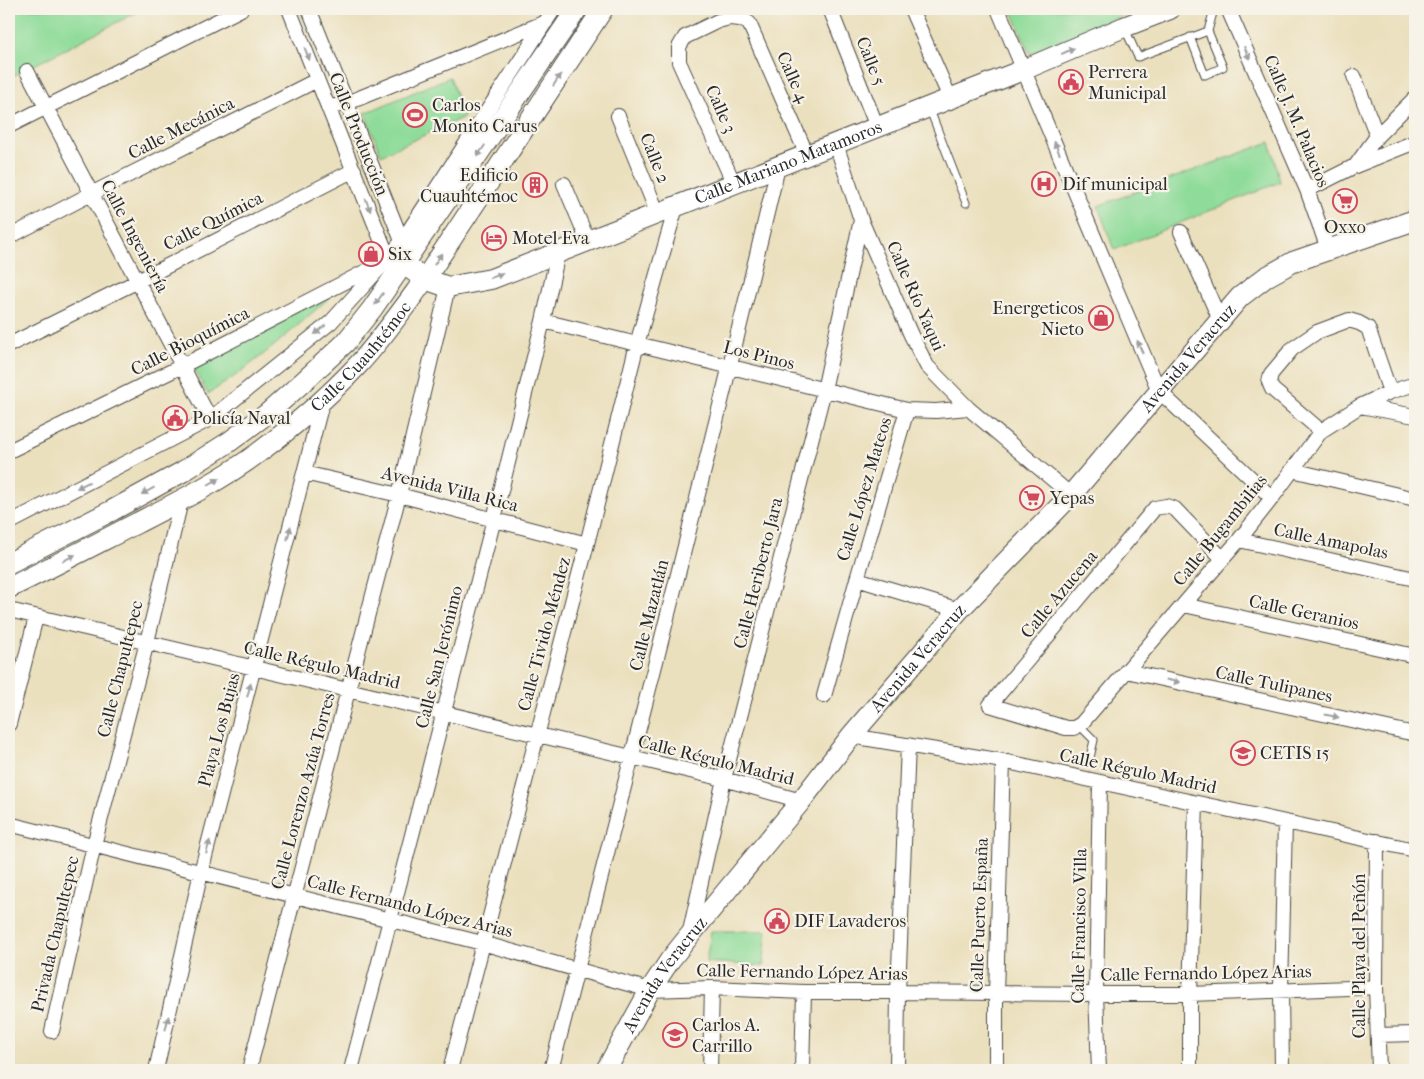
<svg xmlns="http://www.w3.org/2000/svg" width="1424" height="1079" viewBox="0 0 1424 1079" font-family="'IM FELL French Canon',serif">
	<rect width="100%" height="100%" fill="#f7f3e8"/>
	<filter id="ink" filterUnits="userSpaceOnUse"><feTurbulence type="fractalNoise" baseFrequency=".02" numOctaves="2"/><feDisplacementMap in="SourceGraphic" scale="10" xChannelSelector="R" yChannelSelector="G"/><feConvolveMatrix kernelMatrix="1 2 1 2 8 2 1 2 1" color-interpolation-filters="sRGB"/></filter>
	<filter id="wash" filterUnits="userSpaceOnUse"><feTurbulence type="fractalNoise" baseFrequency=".0096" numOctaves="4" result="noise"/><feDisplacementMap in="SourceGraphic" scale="20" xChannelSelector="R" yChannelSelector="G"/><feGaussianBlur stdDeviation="1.12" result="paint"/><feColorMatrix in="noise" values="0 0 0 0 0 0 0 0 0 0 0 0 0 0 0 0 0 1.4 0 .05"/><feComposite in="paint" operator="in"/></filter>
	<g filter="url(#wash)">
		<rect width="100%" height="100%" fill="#ebe0be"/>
		<!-- green -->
		<path fill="#8fdc9a" stroke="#5d8462" d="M9 9H143L9 78Z
			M1011 9H1138L1030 54Z
			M450 77 464 117 381 155 365 113Z
			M1270 142 1280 182 1114 250 1098 206Z
			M338 290C296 327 255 365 208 394L191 363Z
			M711 931H767L763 966 706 962Z"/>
	</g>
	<g filter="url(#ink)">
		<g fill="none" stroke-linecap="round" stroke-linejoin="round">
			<defs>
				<path id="lane" d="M1125 29 1138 57 1208 31 1214 9
					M1190 37 1205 75 1223 67 1208 31
					M930 110 966 203
					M1079 725 1094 740 1089 762"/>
				<path id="street" d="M289 9 388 257 394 260
					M309 9 402 241V248
					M830 9 877 127
					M911 9 950 98
					M998 9 1159 391 1272 498
					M1228 9 1307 190 1328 249
					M27 71 210 419
					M1354 76 1377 136
					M328 108 347 103 546 22
					M618 116 658 214
					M9 126 241 9
					M836 144 861 220 911 335 927 366 968 408 1071 495
					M1356 165 1377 136 1415 98
					M564 184 588 241
					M734 184 679 62V47L685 37 718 21 730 18 740 19 749 23 807 155
					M1307 190 1355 166 1415 142
					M1181 232 1220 320
					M9 237 91 194 317 80
					M543 321 907 410 936 411 968 408
					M9 345 138 281 354 170
					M1360 406 1415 416
					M1321 431 1272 389 1269 382 1271 374 1292 349 1317 332 1349 320 1359 323 1368 328 1390 392
					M9 451 182 366 376 266
					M1292 470 1415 499
					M304 473 399 495 587 544
					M9 523 210 419 331 322 386 261 402 241 554 9
					M1239 540 1415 579
					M1223 559 1175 509 1166 506 1155 508 990 705 1066 728H1074L1081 724 1239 540 1272 498 1321 431 1360 406 1390 392 1415 384
					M857 579 959 610
					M1184 605 1415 656
					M9 610 724 779 801 801
					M1126 671 1415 734
					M824 696 857 579 907 410
					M9 724 36 617
					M851 736 1003 761 1415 850
					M9 824 482 943 650 990 712 988 804 992H898L1096 994H1190L1376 987
					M1377 841 1376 987 1379 1070
					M690 931 724 779 824 390 861 220
					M52 1031 94 845 147 642 181 501
					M1378 1035 1415 1034
					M156 1070 201 872 323 399
					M249 1070 399 495 448 287
					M351 1070 494 519 543 321 558 253
					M450 1070 587 544 637 344 676 207
					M551 1070C629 770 706 469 778 167
					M710 1070 712 988
					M802 1070 804 992
					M897 1070 898 992 908 745
					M996 1070V994L1003 761
					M1099 1070 1096 994 1100 782
					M1190 1070V994L1196 803
					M1282 1070 1281 990 1285 822"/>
				<g id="secondary">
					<path id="s1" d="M403 264 425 279 448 287 491 279 1023 70 1124 27 1170 9"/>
					<path d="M9 563 113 510 182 472 229 442 268 413 304 381 345 343 372 309 403 264 577 9"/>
					<path id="s2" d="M9 588C52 567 94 545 137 523 178 502 220 481 258 453 293 427 327 398 357 366 382 339 403 309 425 279L603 9"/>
					<path id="s3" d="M606 1070 650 990 670 960 690 935 801 801 851 736 959 610 1071 495 1240 297 1266 277 1293 262 1415 220"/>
				</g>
			</defs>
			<!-- lane casing -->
			<use href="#lane" stroke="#484641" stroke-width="9"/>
			<!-- street casing -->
			<use href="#street" stroke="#484641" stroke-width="16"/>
			<!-- secondary casing -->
			<use href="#secondary" stroke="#484641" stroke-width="22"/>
			<!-- lane -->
			<use href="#lane" stroke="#fff" stroke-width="7"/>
			<!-- street -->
			<use href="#street" stroke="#fff" stroke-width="14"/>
			<!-- secondary -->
			<use href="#secondary" stroke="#fff" stroke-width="20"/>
		</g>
		<!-- one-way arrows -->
		<defs><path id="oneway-solid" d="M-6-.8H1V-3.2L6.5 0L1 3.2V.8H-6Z" transform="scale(1.25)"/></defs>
		<g fill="#a0a0a0">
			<use href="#oneway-solid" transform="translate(1068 51) rotate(-24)"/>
			<use href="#oneway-solid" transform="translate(1247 53) rotate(66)"/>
			<use href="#oneway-solid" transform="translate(307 54) rotate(69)"/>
			<use href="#oneway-solid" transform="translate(557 80) rotate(-57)"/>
			<use href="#oneway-solid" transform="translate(1057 148) rotate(-113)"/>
			<use href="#oneway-solid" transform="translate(481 151) rotate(124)"/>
			<use href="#oneway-solid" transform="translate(368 205) rotate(69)"/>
			<use href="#oneway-solid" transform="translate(438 259) rotate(-57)"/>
			<use href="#oneway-solid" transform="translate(496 276) rotate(-19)"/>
			<use href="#oneway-solid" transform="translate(379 299) rotate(125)"/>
			<use href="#oneway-solid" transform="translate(320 330) rotate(141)"/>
			<use href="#oneway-solid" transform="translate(1140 347) rotate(-113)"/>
			<use href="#oneway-solid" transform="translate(213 482) rotate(-30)"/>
			<use href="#oneway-solid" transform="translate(83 485) rotate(153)"/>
			<use href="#oneway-solid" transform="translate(148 491) rotate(151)"/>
			<use href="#oneway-solid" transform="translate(289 533) rotate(-76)"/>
			<use href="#oneway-solid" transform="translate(69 558) rotate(-27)"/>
			<use href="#oneway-solid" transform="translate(1173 681) rotate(12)"/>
			<use href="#oneway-solid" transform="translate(249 690) rotate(-75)"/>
			<use href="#oneway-solid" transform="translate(1332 716) rotate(12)"/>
			<use href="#oneway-solid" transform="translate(208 847) rotate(-75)"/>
			<use href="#oneway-solid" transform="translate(167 1023) rotate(-77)"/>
		</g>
	</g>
	<!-- icons -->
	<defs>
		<symbol id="civic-ring" viewBox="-11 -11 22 22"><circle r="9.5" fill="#f7f3e8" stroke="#d1495b" stroke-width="1.5"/><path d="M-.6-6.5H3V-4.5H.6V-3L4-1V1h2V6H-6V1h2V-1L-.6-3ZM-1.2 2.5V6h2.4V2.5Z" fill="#d1495b"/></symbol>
		<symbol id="stadium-ring" viewBox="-11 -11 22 22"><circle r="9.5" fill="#f7f3e8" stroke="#d1495b" stroke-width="1.5"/><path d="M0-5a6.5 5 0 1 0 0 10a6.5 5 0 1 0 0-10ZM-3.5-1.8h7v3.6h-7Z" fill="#d1495b"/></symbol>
		<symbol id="hospital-ring" viewBox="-11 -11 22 22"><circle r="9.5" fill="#f7f3e8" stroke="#d1495b" stroke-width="1.5"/><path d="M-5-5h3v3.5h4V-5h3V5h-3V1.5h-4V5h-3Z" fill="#d1495b"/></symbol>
		<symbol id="building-ring" viewBox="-11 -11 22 22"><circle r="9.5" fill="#f7f3e8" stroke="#d1495b" stroke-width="1.5"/><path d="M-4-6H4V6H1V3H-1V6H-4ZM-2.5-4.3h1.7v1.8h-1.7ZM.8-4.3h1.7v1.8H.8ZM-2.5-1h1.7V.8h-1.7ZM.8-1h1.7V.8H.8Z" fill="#d1495b"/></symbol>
		<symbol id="supermarket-ring" viewBox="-11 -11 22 22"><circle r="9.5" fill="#f7f3e8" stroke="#d1495b" stroke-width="1.5"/><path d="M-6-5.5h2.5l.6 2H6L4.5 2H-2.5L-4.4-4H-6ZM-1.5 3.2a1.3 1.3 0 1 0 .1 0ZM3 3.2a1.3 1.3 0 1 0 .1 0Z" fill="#d1495b"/></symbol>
		<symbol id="hotel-ring" viewBox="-11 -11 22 22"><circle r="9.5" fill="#f7f3e8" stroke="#d1495b" stroke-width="1.5"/><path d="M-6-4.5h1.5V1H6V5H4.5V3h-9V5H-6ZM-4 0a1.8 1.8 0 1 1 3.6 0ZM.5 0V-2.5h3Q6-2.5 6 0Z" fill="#d1495b"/></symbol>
		<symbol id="shop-ring" viewBox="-11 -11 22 22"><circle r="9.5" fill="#f7f3e8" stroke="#d1495b" stroke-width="1.5"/><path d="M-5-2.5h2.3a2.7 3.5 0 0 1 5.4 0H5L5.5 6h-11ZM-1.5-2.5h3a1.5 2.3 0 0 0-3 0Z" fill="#d1495b"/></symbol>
		<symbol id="school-ring" viewBox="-11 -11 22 22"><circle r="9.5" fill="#f7f3e8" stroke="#d1495b" stroke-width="1.5"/><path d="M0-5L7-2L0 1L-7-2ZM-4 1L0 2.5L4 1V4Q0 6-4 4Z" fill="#d1495b"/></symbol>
	</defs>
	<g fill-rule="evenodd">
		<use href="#civic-ring" x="1057" y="68" width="28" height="28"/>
		<use href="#stadium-ring" x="401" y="101" width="28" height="28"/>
		<use href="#hospital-ring" x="1030" y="170" width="28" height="28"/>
		<use href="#building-ring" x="521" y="171" width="28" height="28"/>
		<use href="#supermarket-ring" x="1331" y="187" width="28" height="28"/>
		<use href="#hotel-ring" x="480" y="224" width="28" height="28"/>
		<use href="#shop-ring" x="357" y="240" width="28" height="28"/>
		<use href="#shop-ring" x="1087" y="304" width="28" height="28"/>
		<use href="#civic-ring" x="161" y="404" width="28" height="28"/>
		<use href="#supermarket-ring" x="1018" y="484" width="28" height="28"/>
		<use href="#school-ring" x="1229" y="739" width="28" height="28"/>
		<use href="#civic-ring" x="763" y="907" width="28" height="28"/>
		<use href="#school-ring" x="661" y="1021" width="28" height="28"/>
	</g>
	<g text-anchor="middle" stroke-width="4.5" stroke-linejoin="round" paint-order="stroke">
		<!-- street labels -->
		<g font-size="18" fill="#2b2b2b" stroke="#f7f3e8">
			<text transform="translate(871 61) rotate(68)" y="6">Calle 5</text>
			<text transform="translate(793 77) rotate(66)" y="6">Calle 4</text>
			<text transform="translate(721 109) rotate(66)" y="6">Calle 3</text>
			<text transform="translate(1297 121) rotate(67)" y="6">Calle J. M. Palacios</text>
			<text transform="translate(181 128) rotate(-27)" y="6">Calle Mecánica</text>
			<text transform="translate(359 134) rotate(68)" y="6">Calle Producción</text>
			<text transform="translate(655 158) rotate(68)" y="6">Calle 2</text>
			<text dy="6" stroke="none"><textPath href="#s1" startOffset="414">Calle Mariano Matamoros</textPath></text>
			<text transform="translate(213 221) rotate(-27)" y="6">Calle Química</text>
			<text transform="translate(135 236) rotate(62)" y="6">Calle Ingeniería</text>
			<text transform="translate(916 296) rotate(66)" y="6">Calle Río Yaqui</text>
			<text transform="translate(190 341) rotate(-27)" y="6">Calle Bioquímica</text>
			<text transform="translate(759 355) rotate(14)" y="6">Los Pinos</text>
			<text dy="6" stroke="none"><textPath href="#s2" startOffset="425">Calle Cuauhtémoc</textPath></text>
			<text dy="6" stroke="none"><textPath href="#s3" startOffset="922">Avenida Veracruz</textPath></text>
			<text transform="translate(450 489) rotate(14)" y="6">Avenida Villa Rica</text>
			<text transform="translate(864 489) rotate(-73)" y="6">Calle López Mateos</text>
			<text transform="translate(1220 530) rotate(-51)" y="6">Calle Bugambilias</text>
			<text transform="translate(1331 541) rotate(12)" y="6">Calle Amapolas</text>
			<text transform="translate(758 573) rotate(-76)" y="6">Calle Heriberto Jara</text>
			<text transform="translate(1059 594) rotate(-50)" y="6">Calle Azucena</text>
			<text transform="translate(1304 612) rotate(12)" y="6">Calle Geranios</text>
			<text transform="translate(649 615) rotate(-76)" y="6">Calle Mazatlán</text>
			<text transform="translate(544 634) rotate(-75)" y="6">Calle Tivido Méndez</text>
			<text transform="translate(439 657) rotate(-76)" y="6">Calle San Jerónimo</text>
			<text dy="6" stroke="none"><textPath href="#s3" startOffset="518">Avenida Veracruz</textPath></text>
			<text transform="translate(322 665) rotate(13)" y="6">Calle Régulo Madrid</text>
			<text transform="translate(120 669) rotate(-76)" y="6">Calle Chapultepec</text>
			<text transform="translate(1274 684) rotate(12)" y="6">Calle Tulipanes</text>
			<text transform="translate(219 730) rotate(-75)" y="6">Playa Los Bujas</text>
			<text transform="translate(716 760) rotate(14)" y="6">Calle Régulo Madrid</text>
			<text transform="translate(1138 771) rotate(12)" y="6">Calle Régulo Madrid</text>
			<text transform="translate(303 791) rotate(-75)" y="6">Calle Lorenzo Azúa Torres</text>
			<text transform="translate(410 906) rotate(14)" y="6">Calle Fernando López Arias</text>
			<text transform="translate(979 915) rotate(-88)" y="6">Calle Puerto España</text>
			<text transform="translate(1079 926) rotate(-89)" y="6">Calle Francisco Villa</text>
			<text transform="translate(55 934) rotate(-77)" y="6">Privada Chapultepec</text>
			<text transform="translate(1359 956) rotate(-90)" y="6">Calle Playa del Peñón</text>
			<text transform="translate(802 972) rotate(1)" y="6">Calle Fernando López Arias</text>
			<text transform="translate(1206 973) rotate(-1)" y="6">Calle Fernando López Arias</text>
			<text dy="6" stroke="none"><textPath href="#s3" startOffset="112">Avenida Veracruz</textPath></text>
		</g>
		<!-- poi labels -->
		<g font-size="18" fill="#2b2b2b" stroke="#f7f3e8" text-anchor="start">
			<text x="1088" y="78">Perrera<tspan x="1088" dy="21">Municipal</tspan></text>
			<text x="432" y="111">Carlos<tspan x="432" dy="21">Monito Carus</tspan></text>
			<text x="518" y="181" text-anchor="end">Edificio<tspan x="518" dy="21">Cuauhtémoc</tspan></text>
			<text x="1062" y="190">Dif municipal</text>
			<text x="1345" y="233" text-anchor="middle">Oxxo</text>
			<text x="512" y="244">Motel Eva</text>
			<text x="388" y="260">Six</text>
			<text x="1084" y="314" text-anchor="end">Energeticos<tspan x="1084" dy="21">Nieto</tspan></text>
			<text x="192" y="424">Policía Naval</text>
			<text x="1050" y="504">Yepas</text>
			<text x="1260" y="759">CETIS 15</text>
			<text x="794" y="927">DIF Lavaderos</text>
			<text x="692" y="1031">Carlos A.<tspan x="692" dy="21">Carrillo</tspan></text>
		</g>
	</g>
	<!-- margin -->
	<rect width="1424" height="1079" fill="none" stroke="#f7f3e8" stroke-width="30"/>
</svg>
